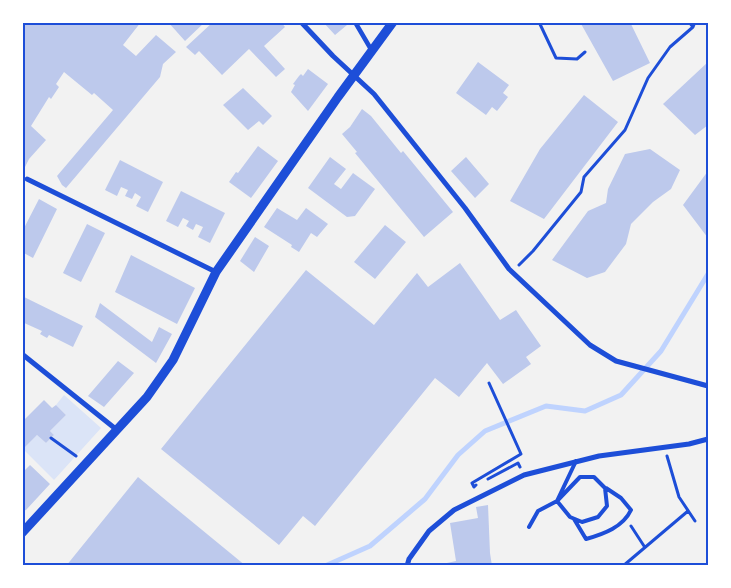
<svg xmlns="http://www.w3.org/2000/svg" width="731" height="588" viewBox="0 0 731 588" font-family="'Open Sans',sans-serif">
	<rect width="100%" height="100%" fill="#f2f2f2"/>
	<!-- green -->
	<path fill="#dbe4f7" d="M64 395 101 428 54 480 23 449 37 435 46 443 54 435 50 431 66 415 56 405Z"/>
	<g fill="none" stroke-linecap="round" stroke-linejoin="round">
		<!-- stream -->
		<path stroke="#bfd3fe" stroke-width="5" d="M325 566 370 546 425 499 458 455 485 431 546 406 585 411 621 395 661 351 708 274"/>
	</g>
	<!-- building -->
	<path fill="#bdc9ec" d="M22 22H141L123 45 136 56 156 35 176 52 163 64 160 77 66 188 62 185 57 176 113 110 94 93 92 95 64 72 56 84 59 87 51 99 49 97 31 126 46 140 29 159 24 169 25 170 22 175Z
		M168 22H205L185 41Z
		M213 22H281L285 27 264 46 285 69 276 77 249 49 222 75 199 51 195 55 186 47Z
		M323 22H345L347 25 335 35Z
		M580 22H630L650 63 613 81Z
		M478 62 509 85 503 93 508 97 497 111 492 107 486 115 456 93Z
		M708 62V125L695 135 663 104Z
		M308 69 328 84 308 111 291 92 295 85 293 84 299 76 301 74 303 76Z
		M243 88 272 116 263 125 259 121 248 130 223 105Z
		M584 95 618 122 544 219 510 201 540 149Z
		M362 109 371 116 401 153 403 151 453 212 424 237 355 153 357 152 342 134 350 127Z
		M258 146 278 161 251 198 229 182 236 172 238 173Z
		M650 149 680 170 671 189 653 202 631 224 626 244 605 272 587 278 552 260 588 211 606 203 608 189 625 154Z
		M330 157 346 169 334 184 341 189 353 173 375 189 355 216 347 217 308 188Z
		M466 157 489 184 475 198 451 171Z
		M120 160 163 182 148 212 136 206 141 197 135 193 132 199 125 196 128 190 121 187 117 196 105 190Z
		M708 171V238L683 205Z
		M181 191 225 213 210 243 198 237 203 227 196 224 193 230 186 226 189 221 183 218 178 227 166 221Z
		M39 199 57 209 33 258 22 252V232Z
		M277 208 297 220 306 208 328 224 317 237 311 233 299 252 291 247 292 245 264 227Z
		M87 224 105 233 81 282 63 273Z
		M385 225 406 242 375 279 354 262Z
		M255 237 269 246 254 272 240 261Z
		M131 255 195 288 177 324 115 292Z
		M460 263 500 320 516 310 520 316 541 346 526 357 531 364 503 384 487 363 459 397 435 378 315 526 303 516 279 545 161 449 306 270 374 325 417 273 428 287Z
		M22 296 83 326 73 347 49 335 47 338 40 334 42 331 22 322Z
		M100 303 152 342 159 327 172 334 156 363 95 317Z
		M118 361 134 373 104 407 88 396Z
		M44 400 52 408 56 405 66 415 50 431 54 435 46 443 37 435 25 447 22 444V418L24 420Z
		M30 465 50 484 26 510 22 511V473Z
		M138 477 168 502 246 566H66Z
		M488 505 490 553 492 566H433L456 561 450 523 478 518 476 507Z"/>
	<g fill="none" stroke-linecap="round" stroke-linejoin="round">
		<!-- path -->
		<path stroke="#1d4ed8" stroke-width="3" d="M539 22 556 58 577 59 585 52
			M689 22 693 27 695 22
			M519 265 533 251 581 192 584 177 625 130 648 78 670 47 693 27
			M51 438 76 456
			M667 456 679 497 695 521
			M488 479 518 463 520 467
			M476 485 474 487 472 483 521 454 489 383
			M631 526 644 546
			M623 566 688 511"/>
		<!-- service -->
		<path stroke="#1d4ed8" stroke-width="4" d="M574 519 586 539C604 534 623 527 631 510L621 498 606 488
			M529 527 538 511 557 501 570 517 582 522 598 517 607 506 605 488 594 477H580L557 501 576 461"/>
		<!-- pedestrian -->
		<path stroke="#1d4ed8" stroke-width="4.5" d="M355 22 372 51"/>
		<!-- minor -->
		<path stroke="#1d4ed8" stroke-width="5" d="M301 22 333 56 374 94 465 208 509 269 590 345 616 361 708 386
			M27 179 216 272
			M22 354 117 430
			M407 566 409 559 429 531 454 510 524 475 599 456 689 444 708 439"/>
		<!-- tertiary -->
		<path stroke="#1d4ed8" stroke-width="9" d="M22 533 147 397 173 360 216 272 338 97 393 22"/>
	</g>
	<!-- border -->
	<rect width="731" height="588" fill="none" stroke="#ffffff" stroke-width="48"/>
	<rect x="24" y="24" width="683" height="540" fill="none" stroke="#1d4ed8" stroke-width="2"/>
</svg>
